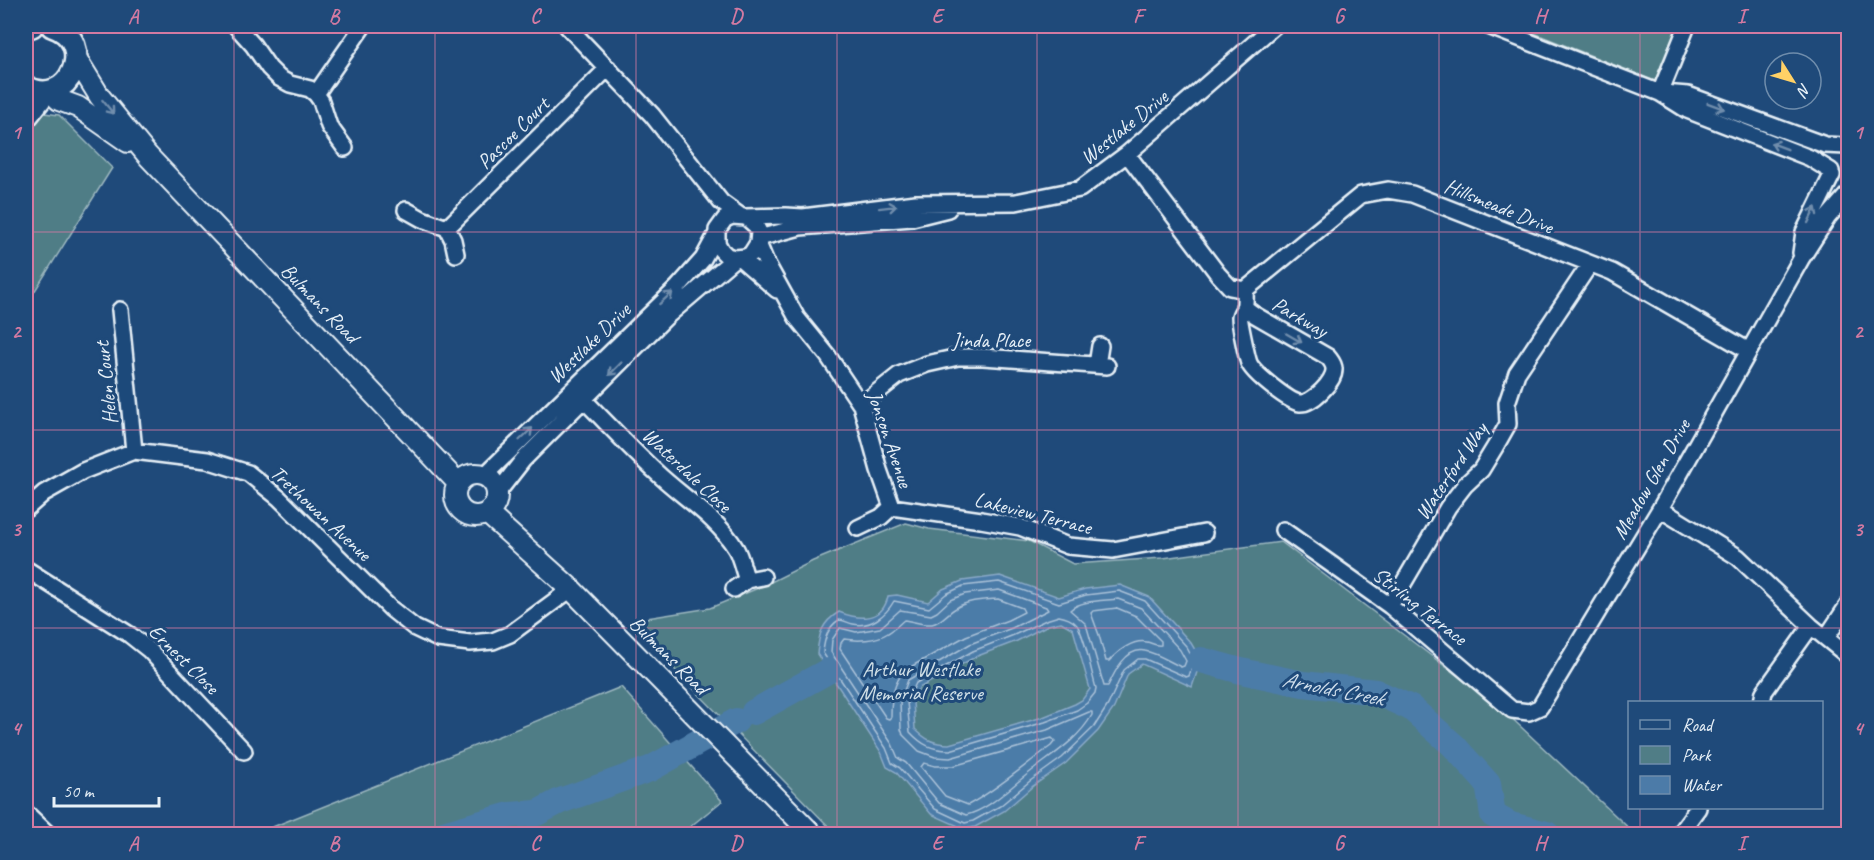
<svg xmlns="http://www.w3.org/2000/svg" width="1874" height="860" viewBox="0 0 1874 860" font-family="Caveat,sans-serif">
	<rect width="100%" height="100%" fill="#1f4a7a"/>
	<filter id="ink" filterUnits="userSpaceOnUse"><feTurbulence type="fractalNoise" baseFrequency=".0167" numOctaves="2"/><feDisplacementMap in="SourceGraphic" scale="12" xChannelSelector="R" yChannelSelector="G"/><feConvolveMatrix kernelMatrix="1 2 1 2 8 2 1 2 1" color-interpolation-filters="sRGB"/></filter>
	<g filter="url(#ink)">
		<!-- green -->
		<path fill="#507d86" stroke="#9cb7bf" stroke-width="1.5" d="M1516 26H1678L1655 81Z
			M44 113 59 115 112 168 26 305V126Z
			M906 523 929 529 1029 541 1073 564 1163 558 1281 542 1504 711 1635 834H1462L1457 830 1453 834H836L632 626 647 618 710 608 763 586 813 561Z
			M621 687 722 801 681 834H255Z"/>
		<!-- water -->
		<path fill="#4c7ba8" stroke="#8aaac8" stroke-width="1.5" fill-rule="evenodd" d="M1000 576 1059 597 1085 589 1120 585 1149 597 1191 643 1201 660 1192 687 1142 664 1128 674 1114 708 1098 731 1066 763 1033 786 1004 811 975 827 965 829 931 814 896 772 887 767 881 752 817 654C819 634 821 623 839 612 859 620 883 622 888 596L897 595 928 602 943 589 962 581ZM1061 622 1073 629 1090 689 1082 700 1075 704 1043 717 949 744C933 744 925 739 915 729L913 702 919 688 975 657 1017 641 1048 625Z"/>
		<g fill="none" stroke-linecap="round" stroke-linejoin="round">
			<!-- shore -->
			<path stroke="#aac2d8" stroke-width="1.5" d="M999 582 1059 603 1086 595 1119 591 1145 601 1186 646 1194 661 1189 676 1186 677 1145 659H1138L1124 670 1108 705 1094 727 1062 758 1030 781 1000 806 973 821 965 823 935 809 900 768 892 763 886 748 823 653C824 640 827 627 839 620 844 620 848 623 853 624 871 628 886 615 894 601L929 608 946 594 963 586Z
				M999 590 1046 607 1048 610 1012 628 970 644 908 680 900 701 901 729 903 735 919 751 935 757 950 758 1047 730 1089 712H1092V715C1077 742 1047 758 1024 777 1007 790 988 810 966 815L939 803 906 763 898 758 892 744 831 652 832 640 840 628 856 632 880 628 900 610 931 615 937 612 950 600 965 594Z
				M998 599 1022 608 1024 612 1008 620 966 636 905 670C893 683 891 700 891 717L889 719 886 718 840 649 841 643 844 639C857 641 876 641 888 633 894 630 899 624 904 620 913 621 923 625 932 624 942 622 947 613 956 608 968 600 984 600 998 599Z
				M1118 599 1141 608 1180 650 1186 661 1184 666 1181 667C1170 662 1157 653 1145 651 1126 647 1114 673 1108 686H1104L1086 624 1070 610C1081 600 1103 601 1118 599Z
				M1117 608 1136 616 1161 641V645C1155 646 1152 643 1147 642 1133 639 1118 651 1109 661H1106L1099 635 1091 613 1093 611Z
				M1059 616C1065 617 1072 620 1076 624 1084 631 1092 676 1096 688L1095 693 1087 703 1077 710 1045 722 950 750C932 750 922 745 910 732L907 702 916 683 973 651 1014 635 1046 620Z
				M1052 738 1055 741 1051 746C1023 766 998 789 968 805L945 796 921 767 924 763 935 766H953Z"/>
			<!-- river -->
			<path stroke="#4c7ba8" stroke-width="26" d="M1201 660 1241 671 1303 684 1376 692 1411 708 1453 745 1488 784 1493 815 1511 825 1547 834
				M754 712 828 671
				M443 834 510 815 537 813 560 801 650 769 736 721"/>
			<defs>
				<path id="minor" d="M236 26 253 45 269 68 279 78 290 84 310 89 316 94 321 101 329 126 345 148
					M567 26 652 115 721 202 739 215
					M1488 26 1660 93 1687 110 1810 158 1831 171
					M1660 93 1687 26
					M1663 93 1688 95 1825 145 1846 146
					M316 94 363 26
					M1127 154 1218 274 1230 287 1245 290
					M406 210 422 219 447 228 453 240 456 254
					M746 217 786 216 803 217 916 203 1016 202 1080 189 1127 154 1274 26
					M447 228 608 68
					M759 238 800 227 912 218 948 209
					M758 243 751 254 746 257 735 258 727 256 721 250 717 243V230L725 219 732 216 746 217 756 226 759 232 758 243 765 260 797 318 828 356 861 405 879 470 892 507
					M1801 253 1804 232 1832 175
					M740 258 777 290
					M1245 290 1361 195 1388 190 1412 194 1612 272 1749 351
					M1244 307 1255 315 1328 357C1331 361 1334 364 1334 369 1335 381 1312 404 1300 403 1289 402 1253 373 1249 363 1247 358 1239 321 1240 317 1240 314 1243 311 1244 308 1246 303 1245 295 1245 290
					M120 310 134 451
					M1097 365 1100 346
					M584 400C608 424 631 449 656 472 682 497 717 517 736 549 741 558 743 570 747 580
					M861 405 899 375 927 364 958 357H983L1107 366
					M485 475 678 287 703 259 716 235
					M498 492 523 460 666 317 735 258
					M26 509 44 493 83 471 134 451 207 460 248 473 279 498 391 609 415 628 438 639 470 643 493 641 510 634 571 589
					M1660 509 1738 557 1811 626 1848 656
					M858 528 881 517 892 507 981 520 1020 527 1068 546 1113 550 1204 533
					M1283 530 1390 606 1512 710 1529 712 1540 707 1660 509 1801 259 1828 217 1848 194
					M26 569 130 635 149 650 244 751
					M734 589 747 580 763 577
					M1390 606 1448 507 1465 485 1481 470 1495 447 1508 424 1507 403 1517 373 1590 264
					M1826 638 1848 605
					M1762 702 1764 692 1811 626
					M26 813 48 834
					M1679 834 1698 808"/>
				<path id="tertiary" d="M76 58 100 97 148 156 458 483
					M50 91 59 100 78 107 128 142
					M455 495a21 21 0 1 1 42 0a21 21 0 1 1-42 0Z
					M487 513 571 589 812 834"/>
				<path id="secondary" d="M26 28 32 26
					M26 87C69 111 99 41 52 26
					M26 117 46 92"/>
			</defs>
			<!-- minor casing -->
			<use href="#minor" stroke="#e8f1f8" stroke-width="20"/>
			<!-- tertiary casing -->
			<use href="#tertiary" stroke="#e8f1f8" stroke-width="24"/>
			<!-- secondary casing -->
			<use href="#secondary" stroke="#e8f1f8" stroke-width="26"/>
			<!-- minor -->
			<use href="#minor" stroke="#1f4a7a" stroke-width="15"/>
			<!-- tertiary -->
			<use href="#tertiary" stroke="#1f4a7a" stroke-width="20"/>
			<!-- secondary -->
			<use href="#secondary" stroke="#1f4a7a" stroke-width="21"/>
		</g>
		<!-- one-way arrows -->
		<defs><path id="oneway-shaft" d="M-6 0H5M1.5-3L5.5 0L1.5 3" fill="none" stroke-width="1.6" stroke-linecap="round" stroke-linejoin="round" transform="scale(1.5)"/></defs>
		<g stroke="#6f8dac">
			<use href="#oneway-shaft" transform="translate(1716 106) rotate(20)"/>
			<use href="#oneway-shaft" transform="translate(108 107) rotate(51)"/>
			<use href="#oneway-shaft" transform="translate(1779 146) rotate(-159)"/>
			<use href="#oneway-shaft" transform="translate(888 207) rotate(-7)"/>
			<use href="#oneway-shaft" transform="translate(1812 215) rotate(-64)"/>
			<use href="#oneway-shaft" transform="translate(666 298) rotate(-42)"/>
			<use href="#oneway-shaft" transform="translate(1294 338) rotate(30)"/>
			<use href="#oneway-shaft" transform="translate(615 369) rotate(135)"/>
			<use href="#oneway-shaft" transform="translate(526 434) rotate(-44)"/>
		</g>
	</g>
	<!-- grid -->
	<path fill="none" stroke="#d37aa2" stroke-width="1.5" stroke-opacity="0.55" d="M234 26V834M435 26V834M636 26V834M837 26V834M1037 26V834M1238 26V834M1439 26V834M1640 26V702M26 232H1848M26 430H1848M26 628H1848M1640 808V834"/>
	<g text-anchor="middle" stroke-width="6" stroke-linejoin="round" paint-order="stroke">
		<!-- street labels -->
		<g font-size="21" fill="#e8f1f8" stroke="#1f4a7a">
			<text transform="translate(1124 127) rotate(-39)" y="7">Westlake Drive</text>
			<text transform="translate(513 133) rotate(-45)" y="7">Pascoe Court</text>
			<text transform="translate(1499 206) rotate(22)" y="7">Hillsmeade Drive</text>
			<text transform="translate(320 303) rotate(46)" y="7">Bulmans Road</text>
			<text transform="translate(1300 317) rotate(30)" y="7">Parkway</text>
			<text x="991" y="347">Jinda Place</text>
			<text transform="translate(589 343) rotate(-44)" y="7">Westlake Drive</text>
			<text transform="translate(106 383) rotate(-96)" y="7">Helen Court</text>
			<text transform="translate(890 439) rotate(71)" y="7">Jonson Avenue</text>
			<text transform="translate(687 470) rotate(43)" y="7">Waterdale Close</text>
			<text transform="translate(1451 471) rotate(-56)" y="7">Waterford Way</text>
			<text transform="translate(1651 479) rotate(-60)" y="7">Meadow Glen Drive</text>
			<text transform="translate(321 513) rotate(43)" y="7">Trethowan Avenue</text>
			<text transform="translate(1033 513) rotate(14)" y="7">Lakeview Terrace</text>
			<text transform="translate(1420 606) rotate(38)" y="7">Stirling Terrace</text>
			<text transform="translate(669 655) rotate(45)" y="7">Bulmans Road</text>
			<text transform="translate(184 659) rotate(45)" y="7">Ernest Close</text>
		</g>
		<!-- park labels -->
		<g font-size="21" fill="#d1e0e7" stroke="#1f4a7a">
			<text x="921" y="676">Arthur Westlake<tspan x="921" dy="24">Memorial Reserve</tspan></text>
		</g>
		<!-- water labels -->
		<g font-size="22" font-style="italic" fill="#d1dfec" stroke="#1f4a7a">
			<text transform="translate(1333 688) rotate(11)" y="8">Arnolds Creek</text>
		</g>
	</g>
	<!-- margin -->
	<rect width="1874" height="860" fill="none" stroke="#1f4a7a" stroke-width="66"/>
	<!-- legend -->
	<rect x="1628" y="701" width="195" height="108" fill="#1f4a7a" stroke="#6f8dac" stroke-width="1.5"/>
	<rect x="1640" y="720" width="30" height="9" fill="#1f4a7a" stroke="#6f8dac" stroke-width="1.5"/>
	<text x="1682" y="731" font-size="18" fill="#e8f1f8">Road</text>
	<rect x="1640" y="746" width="30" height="18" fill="#507d86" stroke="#6f8dac" stroke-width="1.5"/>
	<text x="1682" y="761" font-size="18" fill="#e8f1f8">Park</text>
	<rect x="1640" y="776" width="30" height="18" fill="#4c7ba8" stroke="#6f8dac" stroke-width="1.5"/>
	<text x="1682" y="791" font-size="18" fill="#e8f1f8">Water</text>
	<!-- north arrow -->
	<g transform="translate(1793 81) rotate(127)"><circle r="28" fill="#1f4a7a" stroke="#6f8dac" stroke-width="1.5"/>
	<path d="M0-4.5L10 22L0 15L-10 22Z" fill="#ffd166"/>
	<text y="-9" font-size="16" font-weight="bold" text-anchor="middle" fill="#e8f1f8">N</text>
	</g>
	<!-- scale -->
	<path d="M54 797v9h105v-9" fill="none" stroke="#e8f1f8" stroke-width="3"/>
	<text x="63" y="797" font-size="18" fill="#e8f1f8" stroke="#1f4a7a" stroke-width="4.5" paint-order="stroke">50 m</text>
	<rect x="33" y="33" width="1808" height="794" fill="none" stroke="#d37aa2" stroke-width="2"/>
	<g font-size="20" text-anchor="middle" font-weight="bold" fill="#d37aa2">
		<text x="133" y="23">A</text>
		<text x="334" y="23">B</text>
		<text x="535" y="23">C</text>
		<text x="736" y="23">D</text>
		<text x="937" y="23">E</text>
		<text x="1138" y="23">F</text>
		<text x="1339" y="23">G</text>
		<text x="1540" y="23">H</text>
		<text x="1741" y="23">I</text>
		<text x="16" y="139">1</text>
		<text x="1858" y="139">1</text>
		<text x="16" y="338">2</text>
		<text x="1858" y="338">2</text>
		<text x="16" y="536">3</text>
		<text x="1858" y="536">3</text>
		<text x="16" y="735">4</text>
		<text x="1858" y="735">4</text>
		<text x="133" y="850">A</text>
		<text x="334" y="850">B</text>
		<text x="535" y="850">C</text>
		<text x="736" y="850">D</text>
		<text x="937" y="850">E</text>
		<text x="1138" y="850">F</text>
		<text x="1339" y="850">G</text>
		<text x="1540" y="850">H</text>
		<text x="1741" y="850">I</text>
	</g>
</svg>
